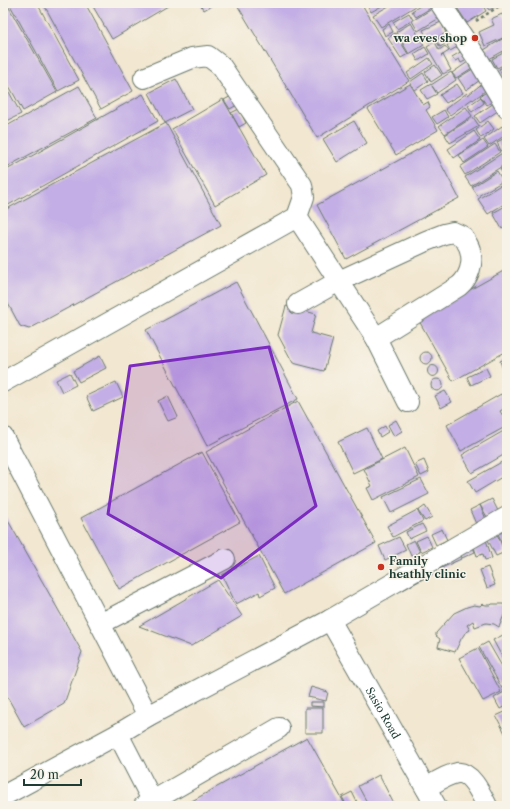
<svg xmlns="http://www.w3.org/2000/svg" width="510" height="809" viewBox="0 0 510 809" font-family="'Libre Caslon Text',serif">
	<rect width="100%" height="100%" fill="#f7f3e8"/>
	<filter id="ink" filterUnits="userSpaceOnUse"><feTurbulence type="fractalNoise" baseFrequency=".025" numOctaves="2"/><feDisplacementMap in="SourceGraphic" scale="8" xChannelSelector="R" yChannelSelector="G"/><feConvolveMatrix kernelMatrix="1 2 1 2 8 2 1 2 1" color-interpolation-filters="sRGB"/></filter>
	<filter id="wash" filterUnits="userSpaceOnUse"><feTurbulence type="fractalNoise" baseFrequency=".012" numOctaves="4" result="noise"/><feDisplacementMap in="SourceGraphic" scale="16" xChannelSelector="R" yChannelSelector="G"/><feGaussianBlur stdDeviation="0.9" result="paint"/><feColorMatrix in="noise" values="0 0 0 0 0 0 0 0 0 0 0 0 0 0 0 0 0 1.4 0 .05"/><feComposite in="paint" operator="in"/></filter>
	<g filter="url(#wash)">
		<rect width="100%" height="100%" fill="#f2e7d0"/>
		<g id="blocks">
			<!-- building -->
			<path fill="#c3aee5" d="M14 3H37L79 80 58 91 10 5Z
				M43 3H85L133 91 101 109Z
				M91 3H173L112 39Z
				M199 3H216L204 10Z
				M236 3H361L409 81 317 138Z
				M373 3H387L371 12 368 6Z
				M394 3H421L381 27 373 15Z
				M425 3H432L434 6 416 17 412 11Z
				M454 3H481L486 11 467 23Z
				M484 3H492L495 7 489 10Z
				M8 6 57 92 23 111 3 75V8Z
				M435 7 441 17 418 31 412 21Z
				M409 13 413 20 397 29 393 22Z
				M502 14 507 23V36L485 46 479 32 494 25 491 19Z
				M441 22 446 33 429 42 423 30Z
				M411 23 424 45 409 54 396 32Z
				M389 24 393 32 385 36 382 29Z
				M395 33 408 54 401 58 388 38Z
				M507 36V49L489 59 484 50Z
				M441 38 445 44 440 47 436 40Z
				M457 40 459 46 450 51 447 45Z
				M435 42 439 50 445 46 449 51 441 56 443 55 451 70 443 74 427 47Z
				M425 47 429 54 418 61 414 54Z
				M462 51 467 60 461 63 459 59 455 61 452 57Z
				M507 51V63L497 68 492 59Z
				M429 58 433 64 411 79 407 73Z
				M468 62 472 68 456 78 452 73Z
				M435 65 442 75 431 82 425 72Z
				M507 65V84L499 69Z
				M476 67 483 78 466 90 458 78Z
				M451 72 456 80 437 93 432 86 437 94 427 99 421 90 431 84V85Z
				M423 73 428 81 415 90 410 82Z
				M176 79 192 109 165 123 149 93Z
				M3 81 21 114 3 123Z
				M484 82 489 88 473 100 472 99 450 115 445 109 467 93 468 95Z
				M410 84 423 105 428 102 430 107 426 110 438 130 396 155 368 109Z
				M457 84 463 93 446 103 440 95Z
				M79 86 97 118 3 169V128Z
				M490 90 496 99 487 105 480 96Z
				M237 93 242 102 230 109 224 100Z
				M143 94 158 121 3 208V172Z
				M481 97 484 103 472 112 468 106Z
				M223 99 266 175 215 205 172 129Z
				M497 101 502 108 480 123 475 116Z
				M466 107 472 116 445 134 439 126Z
				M239 109 246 123 239 127 231 113Z
				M444 110 448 117 437 124 432 117Z
				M473 117 479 126 450 143 445 135Z
				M354 121 367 143 337 162 323 139Z
				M488 121 494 129 481 138 476 130Z
				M166 123 221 225 29 329 20 326 3 294V211Z
				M502 126 507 134 489 146 484 139Z
				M474 131 480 140 454 158 448 149Z
				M503 139 507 146V148L501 151 497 142Z
				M483 140 488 147 464 163 459 155Z
				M430 143 459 198 346 259 317 205Z
				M495 144 500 152 465 175 460 167Z
				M507 150V163L471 186 465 177Z
				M507 165V177L506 178 500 169Z
				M497 171 503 181 478 196 472 187Z
				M507 181V202L488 214 478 199Z
				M507 205V226L502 229 493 213Z
				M507 269V351L453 381 418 319Z
				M236 282 298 399 207 446 146 330Z
				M286 306 316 314 311 333 333 339 324 371 293 363 278 335Z
				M420 358a6 6 0 1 1 12 0a6 6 0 1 1-12 0Z
				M100 356 106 368 79 382 73 371Z
				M507 358V367L503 369 500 361Z
				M427.5 371a5.5 5.5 0 1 1 11 0a5.5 5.5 0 1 1-11 0Z
				M486 368 490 376 471 385 467 377Z
				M70 373 76 385 62 392 56 380Z
				M431 385a6 6 0 1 1 12 0a6 6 0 1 1-12 0Z
				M116 382 123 397 93 411 86 396Z
				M445 391 452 402 441 408 435 396Z
				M501 394 507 404V407L500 411 507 423V426L461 451 447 425Z
				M168 396 178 417 168 421 158 401Z
				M298 401 376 543 284 594 206 452Z
				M396 420 402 431 394 436 388 425Z
				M385 426 388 432 380 437 377 431Z
				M367 428 382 459 353 473 338 442Z
				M507 429V453L472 473 462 455Z
				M405 448 419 477 373 500 367 488 372 486 364 469Z
				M202 452 240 522 119 589 81 518Z
				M507 459V474L475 493 468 481Z
				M424 460 429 472 421 476 415 464Z
				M421 479 429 494 391 513 383 497Z
				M492 499 498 511 487 517 480 505Z
				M480 505 486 519 476 524 470 510Z
				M425 506 432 517 425 521 418 511Z
				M417 510 423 521 393 537 387 526Z
				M6 517 82 652 64 704 24 727 3 689V519Z
				M422 524 426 531 409 539 406 532Z
				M504 528 507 535V549L506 550 497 532Z
				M442 529 447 540 436 545 431 534Z
				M497 534 505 552 496 556 487 538Z
				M427 536 432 547 421 552 416 541Z
				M399 537 406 550 385 560 379 546Z
				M485 537 492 558 485 560 483 554 477 556 472 542Z
				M414 540 420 552 411 556 406 544Z
				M472 545 475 552 462 558 459 550H470L469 546Z
				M458 553 461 559 437 570 435 565Z
				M259 556 275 588 260 596 259 592 236 604 222 575Z
				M428 567 432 574 401 591 397 584Z
				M488 567 495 585 487 588 480 570Z
				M218 580 242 616 191 646 139 626Z
				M482 604 486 605H491L492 604H503L507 608 499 627 494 624 486 623 475 627 473 621 467 625 470 630 465 633 461 639 455 652 438 647 440 639 436 636V633L454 613 467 607 474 605 480 606Z
				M507 633V666L493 640Z
				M488 642 507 675V705L500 709 494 698 504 692 479 647Z
				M478 648 501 692 483 701 459 658Z
				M311 687 328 692 326 701 308 697Z
				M310 702H324V707L310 706Z
				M305 708H323V733H305Z
				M507 711V737L496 716Z
				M307 737 346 806H183Z
				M379 775 395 806H369L358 786Z
				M352 792 359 806H347L342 797Z"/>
		</g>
	</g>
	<g filter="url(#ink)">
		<use href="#blocks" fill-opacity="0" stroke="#69786b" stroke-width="1"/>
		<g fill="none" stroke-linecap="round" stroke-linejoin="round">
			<defs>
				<g id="minor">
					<path d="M440 3 479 61 507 108"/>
					<path d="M297 217 376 338 408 402"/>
					<path d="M298 304 339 281 426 241 444 234 453 232 462 236C465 240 469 245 470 250 474 263 469 278 459 286L376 338"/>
					<path d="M3 382 297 217 304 197 302 185 221 66 208 56 192 58 144 78"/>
					<path d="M3 437 148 716"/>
					<path id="s1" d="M330 620 436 806"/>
					<path d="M100 624 225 559"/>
					<path d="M118 734 155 806"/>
					<path d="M426 788C436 782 446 775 457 773 471 771 482 796 487 806"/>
					<path d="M3 796 118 734 148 716 330 620 507 517"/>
					<path d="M144 806 279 728"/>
				</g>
			</defs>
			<!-- minor casing -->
			<use href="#minor" stroke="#69786b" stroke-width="22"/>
			<!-- path -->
			<path stroke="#69786b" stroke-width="2.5" stroke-dasharray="3 3" stroke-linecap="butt" d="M476 21 504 3"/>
			<!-- minor -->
			<use href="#minor" stroke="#fff" stroke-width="20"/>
		</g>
	</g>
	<!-- marked area -->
	<path fill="#7b2cbf" fill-opacity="0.2" stroke="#7b2cbf" stroke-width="3" stroke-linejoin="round" d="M269 347 316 506 221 578 108 514 130 366Z"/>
	<!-- markers -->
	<g fill="#c8321e" stroke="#f7f3e8" stroke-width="1.5">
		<circle cx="475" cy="38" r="4"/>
		<circle cx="381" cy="567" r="4"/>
	</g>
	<g text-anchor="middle" stroke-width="3" stroke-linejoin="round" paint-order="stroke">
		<!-- poi labels -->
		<g font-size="11" font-weight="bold" fill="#1f3d34" stroke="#f7f3e8" text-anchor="end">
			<text x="467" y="42">wa eves shop</text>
			<text x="389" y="565" text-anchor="start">Family<tspan x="389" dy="13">heathly clinic</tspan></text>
		</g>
		<!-- street labels -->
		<g font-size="11" fill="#1f3d34" stroke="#f7f3e8">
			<text dy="4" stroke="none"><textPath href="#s1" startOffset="107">Sasio Road</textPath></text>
		</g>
	</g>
	<!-- margin -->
	<rect width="510" height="809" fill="none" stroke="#f7f3e8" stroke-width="16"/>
	<!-- scale -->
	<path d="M24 779v6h57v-6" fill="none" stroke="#1f3d34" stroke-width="2"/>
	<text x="30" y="779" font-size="12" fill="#1f3d34" stroke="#f7f3e8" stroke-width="3" paint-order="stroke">20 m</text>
</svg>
